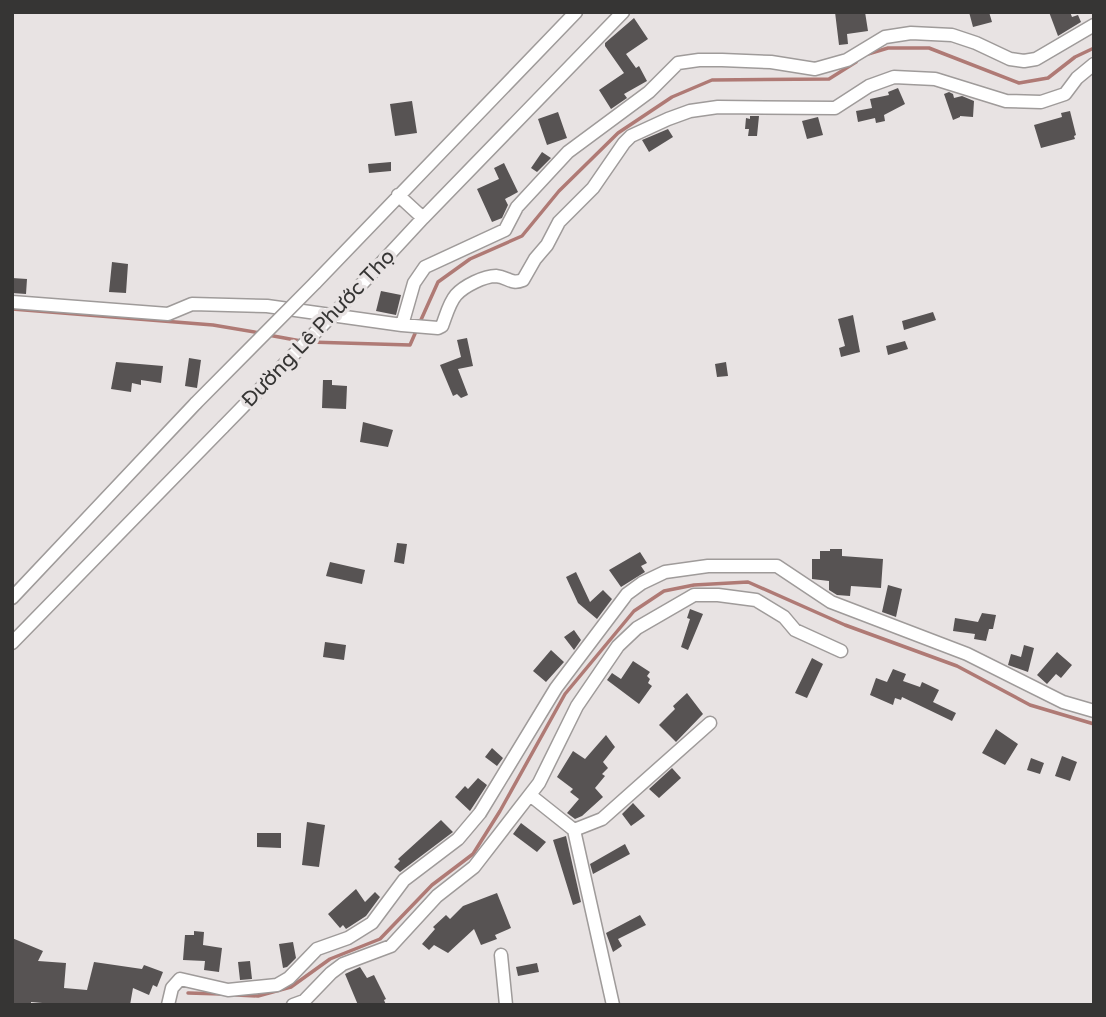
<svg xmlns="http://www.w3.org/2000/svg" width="1106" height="1017" viewBox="0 0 1106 1017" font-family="'Varela Round',sans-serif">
	<rect width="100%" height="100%" fill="#e8e3e3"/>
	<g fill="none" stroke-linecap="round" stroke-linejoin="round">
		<!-- stream -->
		<path stroke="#af7a75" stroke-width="3.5" d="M868 54 888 48H929L1019 83 1048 78 1075 57 1094 48
			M12 309 213 325 260 333
			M420 322 438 282 470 259 522 236 559 191 618 133 672 97 712 80 829 79 856 62
			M268 335 301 341
			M309 342 410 345 417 329
			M188 993 221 994
			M236 995 258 996 291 987 330 959 380 939 432 885 473 854 500 811 565 694 634 611 664 591 694 585 748 582 845 625 957 666 1030 705 1094 724"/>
	</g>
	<!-- building -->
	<path fill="#575353" d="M835 12H865L868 31 847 34 848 44 839 45Z
		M969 12H989L992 22 973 27Z
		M1049 12H1070L1072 17 1078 15 1081 22 1058 36Z
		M634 18 648 39 626 54 636 68 639 66 647 81 624 94 627 98 611 109 599 90 624 73 605 46V43Z
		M898 88 905 104 884 115 885 121 876 123 875 118 858 122 856 111 872 108 870 99 889 95 888 92Z
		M949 92 953 94 954 98 962 96 974 101 973 117 960 116V113V117L953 120 944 94Z
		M412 101 417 133 395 136 390 104Z
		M1070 111 1076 135 1074 136 1075 139 1041 148 1034 125 1062 117 1061 113Z
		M558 112 567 138 547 145 538 119Z
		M750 116H759L757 136H748L749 129H745L746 118 750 119Z
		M818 117 823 135 807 139 802 121Z
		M668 129 673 137 649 152 642 140Z
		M542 152 551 158 537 172 531 168Z
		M391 162V171L369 173 368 164Z
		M504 163 518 192 505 199 508 205 502 218 492 222 477 189 499 179 494 168Z
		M112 262 128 264 126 293 109 292Z
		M12 278 27 279 26 294 12 293Z
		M381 291 401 295 396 315 376 311Z
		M933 312 936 320 904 330 902 321Z
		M853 315 860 352 841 357 839 348 845 346 838 319Z
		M467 338 473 366 458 369 468 395 461 398 457 394 453 396 440 365 461 357 457 340Z
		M905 341 908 349 888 355 886 346Z
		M189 358 201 360 197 388 185 386Z
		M116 362 163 366 161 383 141 380V385L132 383 131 392 111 389Z
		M726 362 728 376 717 377 715 364Z
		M323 380H332V385L347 386 346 409 322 408Z
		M363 422 393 430 388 447 360 442Z
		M397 543 407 544 404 564 394 562Z
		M830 549H842V556L883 559 881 588 851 586 850 596 837 595 829 590V581L812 579V559H820V551H830Z
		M640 552 647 563 641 566 645 572 621 587 609 570Z
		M330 562 365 570 362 584 326 576Z
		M576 572 590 602 603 590 612 599 597 619 578 603 566 577Z
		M888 585 902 589 896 617 882 612Z
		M690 609 703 614 688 650 681 647 690 619 687 618Z
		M982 613 996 615 993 629H989L986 641 974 639 975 634 953 631 955 618 978 622Z
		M574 630 581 640 574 650 564 637Z
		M325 642 346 645 344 660 323 657Z
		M1024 645 1034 648 1028 672 1008 665 1011 654 1021 657Z
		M551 650 564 662 546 682 533 671Z
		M1057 652 1072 665 1061 678 1056 674 1047 684 1037 675Z
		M812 658 823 664 807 698 795 693Z
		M633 661 650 672 647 676 650 679 648 683 652 686 639 704 607 680 612 673 621 679Z
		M893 669 906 674 903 681 920 687 922 682 939 690 933 702 956 713 952 721 902 697 901 700 895 698 893 705 870 695 876 678 887 682Z
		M687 693 703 714 676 742 659 725 675 709 673 706Z
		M996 729 1018 744 1005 765 982 753Z
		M606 735 615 747 603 762 608 768 602 774 605 776 595 788 603 797 582 816 575 819 567 813 579 799 570 792 573 789 557 777 573 751 585 759Z
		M492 748 503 758 497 766 485 757Z
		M1062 756 1077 762 1070 781 1055 776Z
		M1031 758 1044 763 1040 774 1027 770Z
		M672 768 681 778 659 798 649 789Z
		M478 778 487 785 470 811 455 797 465 786 468 789Z
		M633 803 645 816 631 826 622 814Z
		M441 820 453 832 400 872 394 867 400 861 398 859Z
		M307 822 325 825 319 867 302 865Z
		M521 823 546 842 537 852 513 834Z
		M257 833H281V848L257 847Z
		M566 836 581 902 573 905 553 840Z
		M625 844 630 854 593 874 590 864Z
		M356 889 365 902 375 892 380 897 366 916 346 929 343 925 340 928 328 914Z
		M497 893 511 928 495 935 497 939 481 945 474 929 448 953 434 945 429 950 422 944 435 929 433 927 446 915 450 919 463 906Z
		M640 915 646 925 618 939 622 946 613 952 606 933Z
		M194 931 204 932 203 945 222 948 219 972 204 970 205 961 183 960 185 935H194Z
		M12 938 43 951 38 961 66 963 64 988 87 990 94 962 142 969 144 965 163 972 157 987 153 985 149 995 133 988 130 1005H65L31 1002V1005L12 1003Z
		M293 942 296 958 287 967 283 968 279 944Z
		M250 961 252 979 240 980 238 962Z
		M537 963 539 972 518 976 516 967Z
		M360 967 367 978 374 975 386 999 384 1000 386 1005H358L345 974Z"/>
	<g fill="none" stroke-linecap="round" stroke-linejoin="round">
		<defs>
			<path id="minor" d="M398 195 423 218
				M315 283 576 12
				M346 301 423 218 623 12
				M12 302 168 314 192 304 267 306 402 325 438 328 442 326C446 316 449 303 456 295 464 286 484 276 496 276 508 277 511 285 523 280L535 259 547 245 559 222 593 188 624 143 631 136 668 119 690 111 718 107 835 108 869 86 894 77 935 79 1006 101 1041 102 1065 94 1077 78 1094 64
				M402 325 414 283 425 267 505 230 517 207 568 152 649 92 678 63 699 60H722L771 62 815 69 847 60 885 37 911 33 952 35 976 43 1010 59 1024 61 1036 59 1094 25
				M12 598 196 403
				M12 643 223 427
				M530 795 574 830
				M501 955 506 1005
				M168 1005 172 988 180 979 228 990 277 985 289 978 317 949 348 938 372 923 404 880 458 839 480 813 556 688 627 594 642 583 665 572 708 566H777L831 602 967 654 1063 702 1094 711
				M293 1005 304 1001 331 973 343 964 391 946 437 896 474 867 539 783 577 706 618 646 637 628 694 595H718L756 600 784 617 795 630 841 651
				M613 1005 574 830 602 819 710 723"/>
		</defs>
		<!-- minor casing -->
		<use href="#minor" stroke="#9f9b9a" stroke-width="15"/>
		<!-- minor -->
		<use href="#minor" stroke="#fff" stroke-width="12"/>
		<defs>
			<path id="minor-bridge" d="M196 403 315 283
				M223 427 346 301"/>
		</defs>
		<!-- minor-bridge casing -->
		<use href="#minor-bridge" stroke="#9f9b9a" stroke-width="15" stroke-linecap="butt"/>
		<!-- minor-bridge -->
		<use href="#minor-bridge" stroke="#fff" stroke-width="12"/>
	</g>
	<g text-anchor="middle" stroke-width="7" stroke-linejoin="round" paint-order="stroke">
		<!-- street labels -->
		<g font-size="21" fill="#363534" stroke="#e8e3e3">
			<text transform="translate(318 328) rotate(-46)" y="7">Đường Lê Phước Thọ</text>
		</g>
	</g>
	<!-- border -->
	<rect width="1106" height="1017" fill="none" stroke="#363534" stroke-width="28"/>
</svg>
